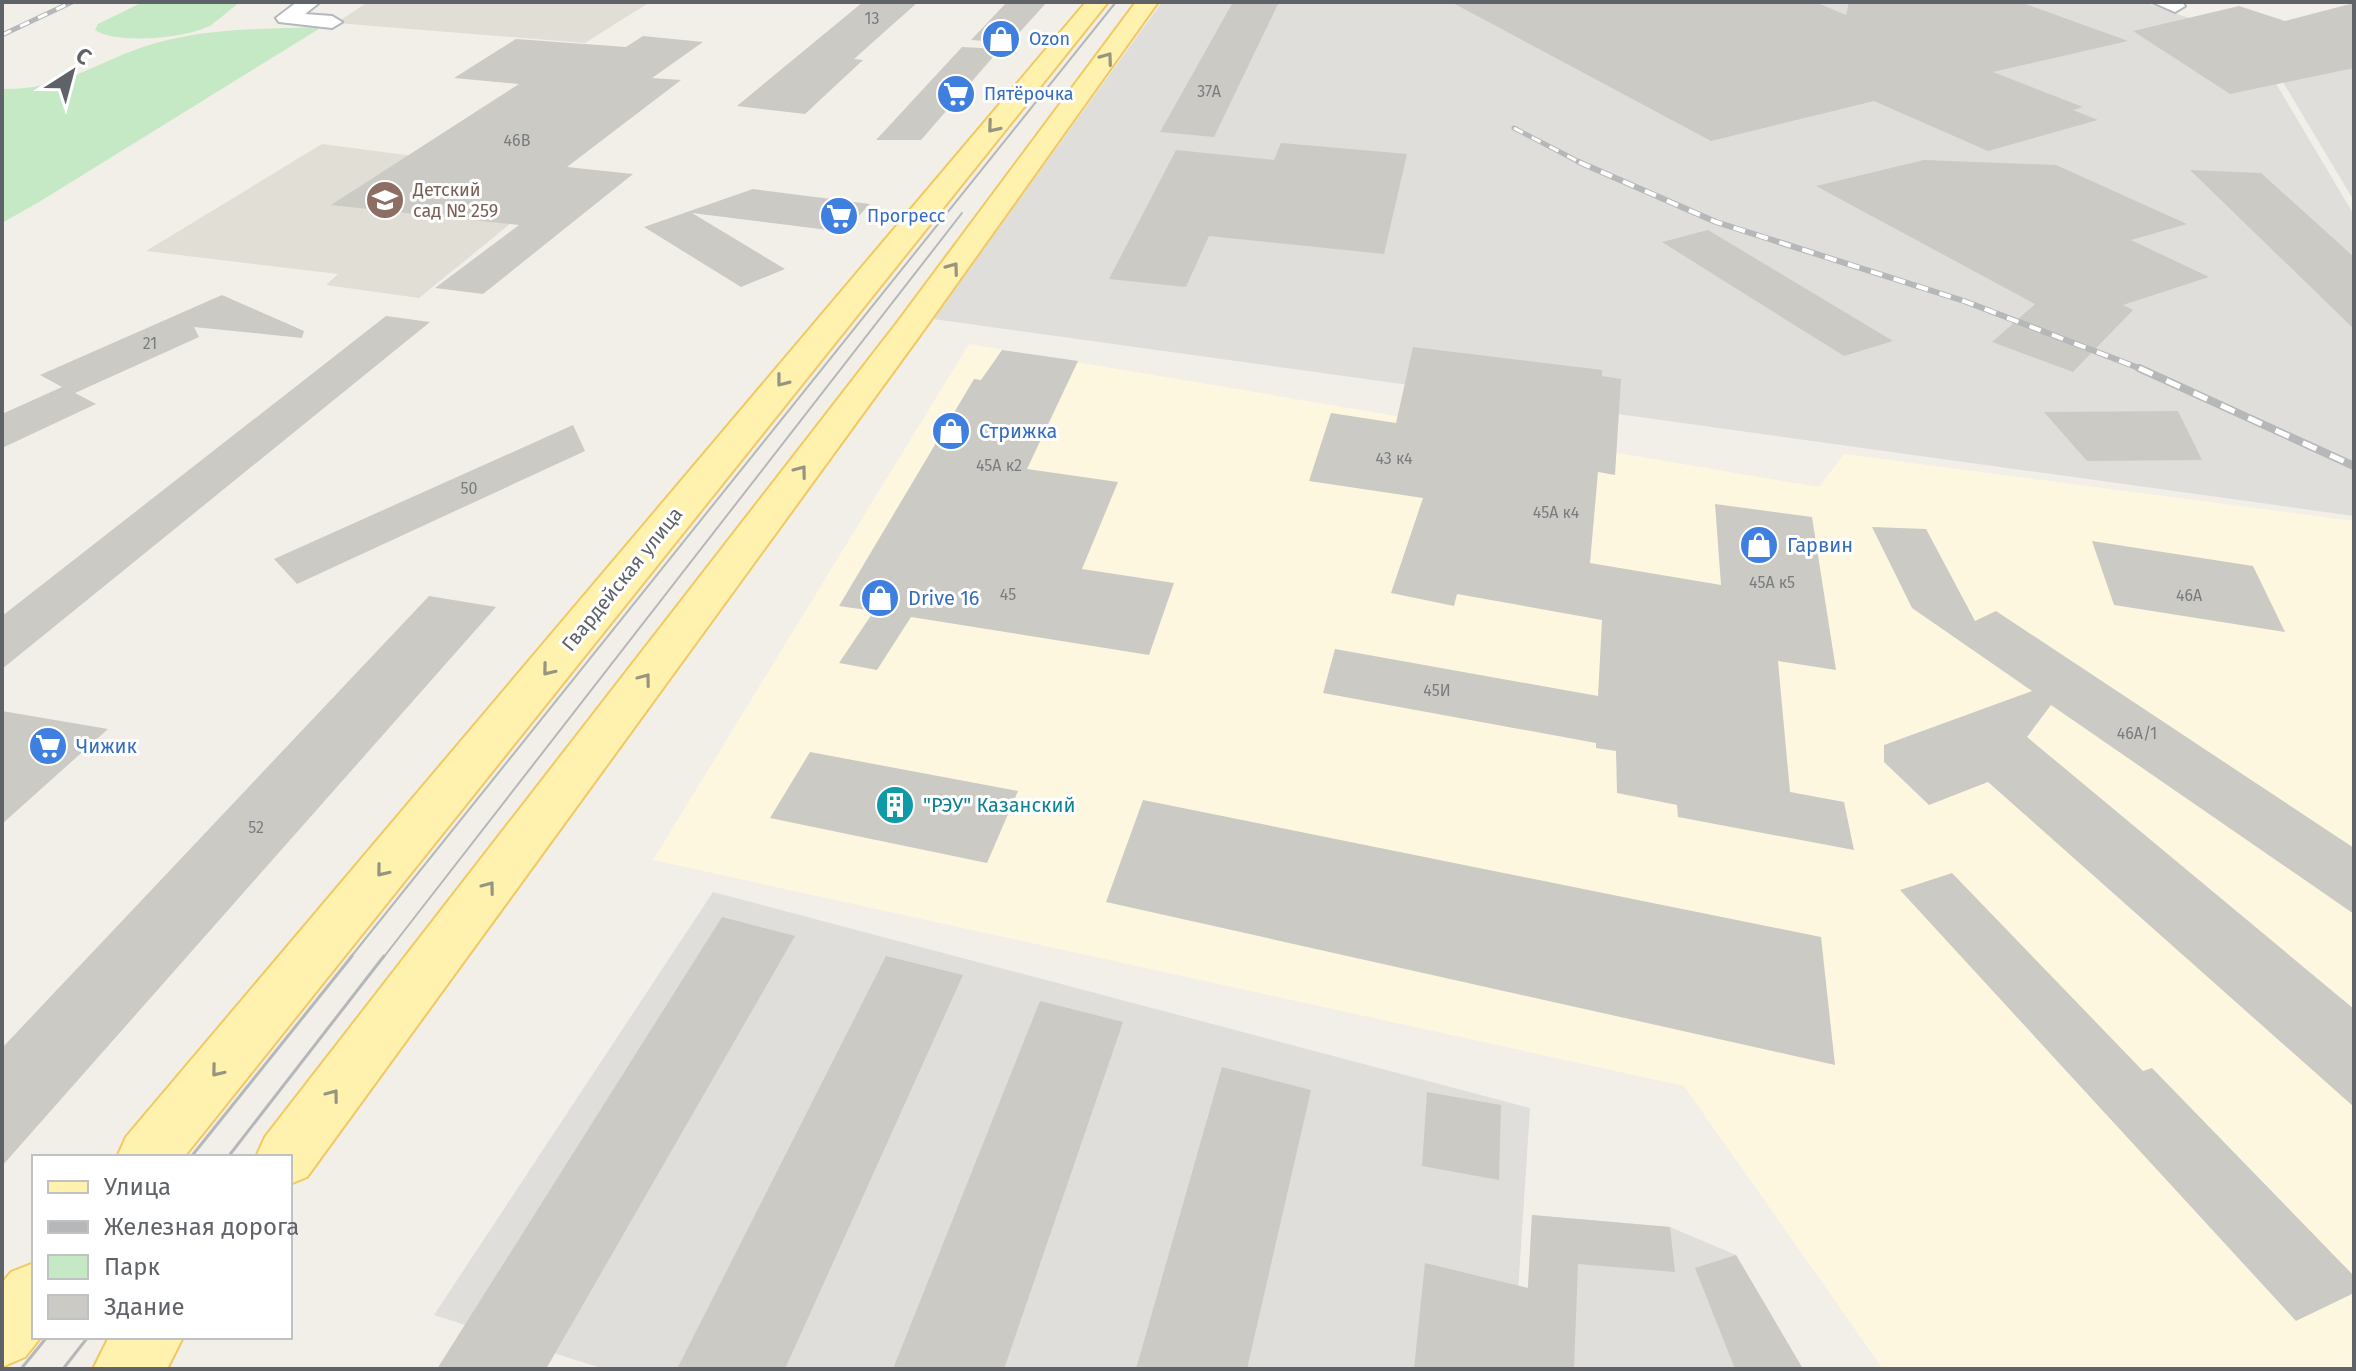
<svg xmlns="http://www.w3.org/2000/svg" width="2356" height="1371" viewBox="0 0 2356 1371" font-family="'Fira Sans',sans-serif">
	<rect width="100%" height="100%" fill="#f1efe8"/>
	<!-- commercial -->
	<path fill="#fef7e0" d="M969 344 1819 487 1844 454 2354 521V1369H1883L1684 1086 653 860Z"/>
	<!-- industrial -->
	<path fill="#e0deda" d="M1162 2H2143L2305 58 2265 65 2354 215V516L933 319Z
		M2354 53V201L2274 67Z
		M713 892 1530 1108 1513 1369H604L434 1315Z
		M1532 1215 1670 1227 1736 1255 1803 1369H1523Z"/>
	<!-- education -->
	<path fill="#e1ded6" d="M368 2H650L585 43 336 23Z
		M322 144 406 155 569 176 419 298 326 285 338 274 146 251Z"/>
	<!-- green -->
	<path fill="#c5e8c5" d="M143 2H241C230 8 222 18 211 25 189 38 116 45 95 30L98 24Z
		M322 27 39 202 2 223V89C61 90 91 65 143 47 201 28 261 29 322 27Z"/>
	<!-- building -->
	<path fill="#cccac5" d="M863 2H918L854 59 863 60 805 114 737 106Z
		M1007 2H1047L1010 43 971 40Z
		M1233 2H1279L1214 137 1160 132Z
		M1451 2H1815L1846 15 1849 2H2020L2128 41 1993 72 2083 107 2073 110 2098 120 1988 151 1874 101 1711 141Z
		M2354 3V68L2230 94 2133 31 2239 6 2285 21Z
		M643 36 703 42 652 78 681 80 567 167 633 174 483 294 435 288 519 225 331 205 519 84 454 78 516 39 626 47Z
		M962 47 1000 49 921 140H876Z
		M1281 143 1407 154 1384 254 1209 236 1186 287 1109 279 1176 150 1274 160Z
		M1924 160 2056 165 2187 224 2131 240 2209 277 2123 305 2133 310 2073 372 1992 342 2035 304 1816 186Z
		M2190 170 2261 173 2354 257V329Z
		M753 189 870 204 844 232 692 213 785 269 741 287 644 227Z
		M1708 230 1893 341 1844 356 1662 242Z
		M222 295 304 331 302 338 194 327 199 337 75 393 96 404 2 448V414L62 387 40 375Z
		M386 316 430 322 2 669V616Z
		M1413 347 1602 370V376L1621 379 1615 475 1598 472 1590 563 1721 585 1715 504 1812 517 1836 670 1778 661 1790 792 1844 802 1854 850 1678 817 1677 805 1617 793 1616 751 1596 748V743L1323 693 1335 649 1598 696 1602 620 1457 594 1454 606 1391 593 1423 498 1309 481 1331 413 1396 423Z
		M1002 350 1078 361 1027 469 1118 482 1082 569 1174 583 1149 655 911 617 877 670 839 663 874 611 839 606 974 379 981 380Z
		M2178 411 2202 460 2087 461 2044 412Z
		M573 425 585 451 297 584 274 559Z
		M1872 527 1926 529 1975 621 1996 611 2354 848V914L2051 705 2027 737 2354 1009V1107L1988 782 1929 805 1884 762V745L2032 691 1912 608Z
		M2092 541 2253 566 2285 632 2114 605Z
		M429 596 496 607 2 1166V1048Z
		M2 711 108 729 2 824Z
		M810 752 1018 791 987 863 770 818Z
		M1143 800 1821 937 1835 1065 1106 902Z
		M1952 873 2143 1071 2152 1068 2354 1276V1293L2296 1321 1900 890Z
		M722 917 795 936 546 1369H437Z
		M886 956 963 975 785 1369H677Z
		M1040 1001 1123 1022 1004 1369H893Z
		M1222 1067 1311 1090 1247 1369H1136Z
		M1427 1092 1501 1105 1499 1180 1422 1166Z
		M1532 1215 1670 1227 1675 1272 1578 1264 1574 1369H1414L1425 1263 1528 1288Z
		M1736 1255 1803 1369H1735L1695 1268Z"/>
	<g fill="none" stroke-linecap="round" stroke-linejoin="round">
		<defs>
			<path id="minor" d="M297 2H320L305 14 332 16 342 22 332 28 279 22 276 18Z
				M2152 2H2182L2185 6 2175 12Z"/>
			<path id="major" d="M1086 2H1108L184 1157H117L126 1137Z
				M1136 2H1158L918 338 307 1177 290 1184V1157H256L265 1137 896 324Z
				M34 1263V1337H41L25 1357 2 1367V1283L11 1272Z
				M109 1337H183L167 1369H93Z"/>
		</defs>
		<!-- minor casing -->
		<use href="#minor" stroke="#b5b8bc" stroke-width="4"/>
		<!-- major casing -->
		<use href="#major" stroke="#f2c960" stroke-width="4"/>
		<!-- minor -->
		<use href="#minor" fill="#fff" fill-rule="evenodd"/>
		<!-- major -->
		<use href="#major" fill="#fff2af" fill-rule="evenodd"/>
		<!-- tram-far1 -->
		<path stroke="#b6b7b8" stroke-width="2" d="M350 958 1116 2
			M383 958 962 213"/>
		<!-- tram -->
		<path stroke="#b6b7b8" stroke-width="3" d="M191 1157 352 956
			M228 1157 384 956
			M21 1369 47 1337
			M63 1369 88 1337"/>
		<defs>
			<path id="rail-far2" d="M2 35 72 2
				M1514 128 1583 164"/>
			<path id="rail-far1" d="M1579 162 1716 222 1964 301 2144 370"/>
			<path id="rail" d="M2139 368 2354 466"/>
		</defs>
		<!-- rail-far2 casing -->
		<use href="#rail-far2" stroke="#b6b7b8" stroke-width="5"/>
		<!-- rail-far1 casing -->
		<use href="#rail-far1" stroke="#b6b7b8" stroke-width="6"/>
		<!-- rail casing -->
		<use href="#rail" stroke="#b6b7b8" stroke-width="8"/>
		<!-- rail-far2 -->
		<use href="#rail-far2" stroke="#fff" stroke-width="3" stroke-dasharray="10" stroke-linecap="butt"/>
		<!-- rail-far1 -->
		<use href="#rail-far1" stroke="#fff" stroke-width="4" stroke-dasharray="12" stroke-linecap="butt"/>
		<!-- rail -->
		<use href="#rail" stroke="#fff" stroke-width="5" stroke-dasharray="15" stroke-linecap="butt"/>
	</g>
	<!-- one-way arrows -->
	<defs><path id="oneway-chevron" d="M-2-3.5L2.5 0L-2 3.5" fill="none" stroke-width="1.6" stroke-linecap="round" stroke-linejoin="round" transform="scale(2)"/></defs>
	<g stroke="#979581">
		<use href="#oneway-chevron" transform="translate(1107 58) rotate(-54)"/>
		<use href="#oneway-chevron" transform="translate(993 127) rotate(130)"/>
		<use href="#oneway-chevron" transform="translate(953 268) rotate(-54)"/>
		<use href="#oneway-chevron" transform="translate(782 381) rotate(128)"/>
		<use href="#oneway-chevron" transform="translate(801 471) rotate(-53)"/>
		<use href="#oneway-chevron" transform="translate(548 670) rotate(129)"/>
		<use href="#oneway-chevron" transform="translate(645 679) rotate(-53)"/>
		<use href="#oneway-chevron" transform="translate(382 871) rotate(129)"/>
		<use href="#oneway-chevron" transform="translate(489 887) rotate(-53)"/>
		<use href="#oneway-chevron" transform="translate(217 1071) rotate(129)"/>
		<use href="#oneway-chevron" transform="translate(333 1095) rotate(-53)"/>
	</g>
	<!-- icons -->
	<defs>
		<symbol id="shop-disc" viewBox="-11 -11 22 22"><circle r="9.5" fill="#3f7fe0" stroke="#fff"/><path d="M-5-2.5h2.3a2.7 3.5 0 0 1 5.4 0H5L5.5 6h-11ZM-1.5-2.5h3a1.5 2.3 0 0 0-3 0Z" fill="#fff"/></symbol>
		<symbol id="supermarket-disc" viewBox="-11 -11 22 22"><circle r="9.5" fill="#3f7fe0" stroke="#fff"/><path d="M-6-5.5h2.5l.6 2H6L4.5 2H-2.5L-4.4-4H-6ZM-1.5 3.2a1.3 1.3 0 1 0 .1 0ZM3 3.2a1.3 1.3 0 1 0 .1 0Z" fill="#fff"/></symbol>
		<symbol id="school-disc" viewBox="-11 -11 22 22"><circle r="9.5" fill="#8d6e63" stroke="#fff"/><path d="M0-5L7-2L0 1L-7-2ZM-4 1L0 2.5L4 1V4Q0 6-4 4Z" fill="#fff"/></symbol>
		<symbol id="building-disc" viewBox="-11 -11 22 22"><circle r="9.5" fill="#0f9aa8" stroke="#fff"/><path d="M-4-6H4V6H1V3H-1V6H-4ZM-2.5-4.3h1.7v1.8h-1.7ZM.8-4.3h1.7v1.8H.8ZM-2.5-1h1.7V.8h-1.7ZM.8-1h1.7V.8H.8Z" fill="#fff"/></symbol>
	</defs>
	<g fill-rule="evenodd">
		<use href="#shop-disc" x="979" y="17" width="44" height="44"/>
		<use href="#supermarket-disc" x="934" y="72" width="44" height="44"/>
		<use href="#school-disc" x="363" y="178" width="44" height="44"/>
		<use href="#supermarket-disc" x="817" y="194" width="44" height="44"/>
		<use href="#shop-disc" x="929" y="409" width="44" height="44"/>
		<use href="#shop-disc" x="1737" y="523" width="44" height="44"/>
		<use href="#shop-disc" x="858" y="576" width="44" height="44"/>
		<use href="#supermarket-disc" x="26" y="724" width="44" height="44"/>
		<use href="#building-disc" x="873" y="783" width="44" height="44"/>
	</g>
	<g text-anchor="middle" stroke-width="6" stroke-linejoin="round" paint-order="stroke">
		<!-- number labels -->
		<g font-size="16" fill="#7a7d7f">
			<text x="872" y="24">13</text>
			<text x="1209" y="97">37А</text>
			<text x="517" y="146">46В</text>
			<text x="150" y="349">21</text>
			<text x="1394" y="464">43 к4</text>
			<text x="999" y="471">45А к2</text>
			<text x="469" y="494">50</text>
			<text x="1556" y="518">45А к4</text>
			<text x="1772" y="588">45А к5</text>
			<text x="1008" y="600">45</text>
			<text x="2189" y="601">46А</text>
			<text x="1437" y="696">45И</text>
			<text x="2137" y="739">46А/1</text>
			<text x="256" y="833">52</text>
		</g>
		<!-- far-shop labels -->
		<g font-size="18" fill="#366cbe" stroke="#fff" text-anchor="start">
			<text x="1029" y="45">Ozon</text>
			<text x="984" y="100">Пятёрочка</text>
			<text x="867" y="222">Прогресс</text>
		</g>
		<!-- far-education labels -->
		<g font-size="18" fill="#785e54" stroke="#fff" text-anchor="start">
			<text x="413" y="196">Детский<tspan x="413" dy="21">сад № 259</tspan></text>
		</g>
		<!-- shop labels -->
		<g font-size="20" fill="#366cbe" stroke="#fff" text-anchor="start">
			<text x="979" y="438">Стрижка</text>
			<text x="1787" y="552">Гарвин</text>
			<text x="908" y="605">Drive 16</text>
			<text x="76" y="753">Чижик</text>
		</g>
		<!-- street labels -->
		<g font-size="20" fill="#5f6368" stroke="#fff">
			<text transform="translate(622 579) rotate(-51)" y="7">Гвардейская улица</text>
		</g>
		<!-- culture labels -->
		<g font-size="20" fill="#0d838f" stroke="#fff" text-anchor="start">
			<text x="923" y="812">"РЭУ" Казанский</text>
		</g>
	</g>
	<!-- border -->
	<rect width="2356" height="1371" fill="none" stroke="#5f6368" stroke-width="8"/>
	<!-- legend -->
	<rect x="32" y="1155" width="260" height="184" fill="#ffffff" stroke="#bfc1c3" stroke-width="2"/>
	<rect x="48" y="1181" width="40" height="12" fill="#fff2af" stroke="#bfc1c3" stroke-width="2"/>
	<text x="104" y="1195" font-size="24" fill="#5f6368">Улица</text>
	<rect x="48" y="1221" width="40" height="12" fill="#b6b7b8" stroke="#bfc1c3" stroke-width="2"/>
	<text x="104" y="1235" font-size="24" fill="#5f6368">Железная дорога</text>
	<rect x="48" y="1255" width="40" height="24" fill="#c5e8c5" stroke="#bfc1c3" stroke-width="2"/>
	<text x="104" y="1275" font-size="24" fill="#5f6368">Парк</text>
	<rect x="48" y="1295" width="40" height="24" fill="#cccac5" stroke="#bfc1c3" stroke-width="2"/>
	<text x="104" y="1315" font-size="24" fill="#5f6368">Здание</text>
	<!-- north arrow -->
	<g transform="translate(72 72) rotate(36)" stroke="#ffffff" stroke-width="6" paint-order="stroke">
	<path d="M0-6L14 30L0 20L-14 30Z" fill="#5f6368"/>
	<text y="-12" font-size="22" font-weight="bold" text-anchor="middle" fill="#5f6368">С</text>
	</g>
</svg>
